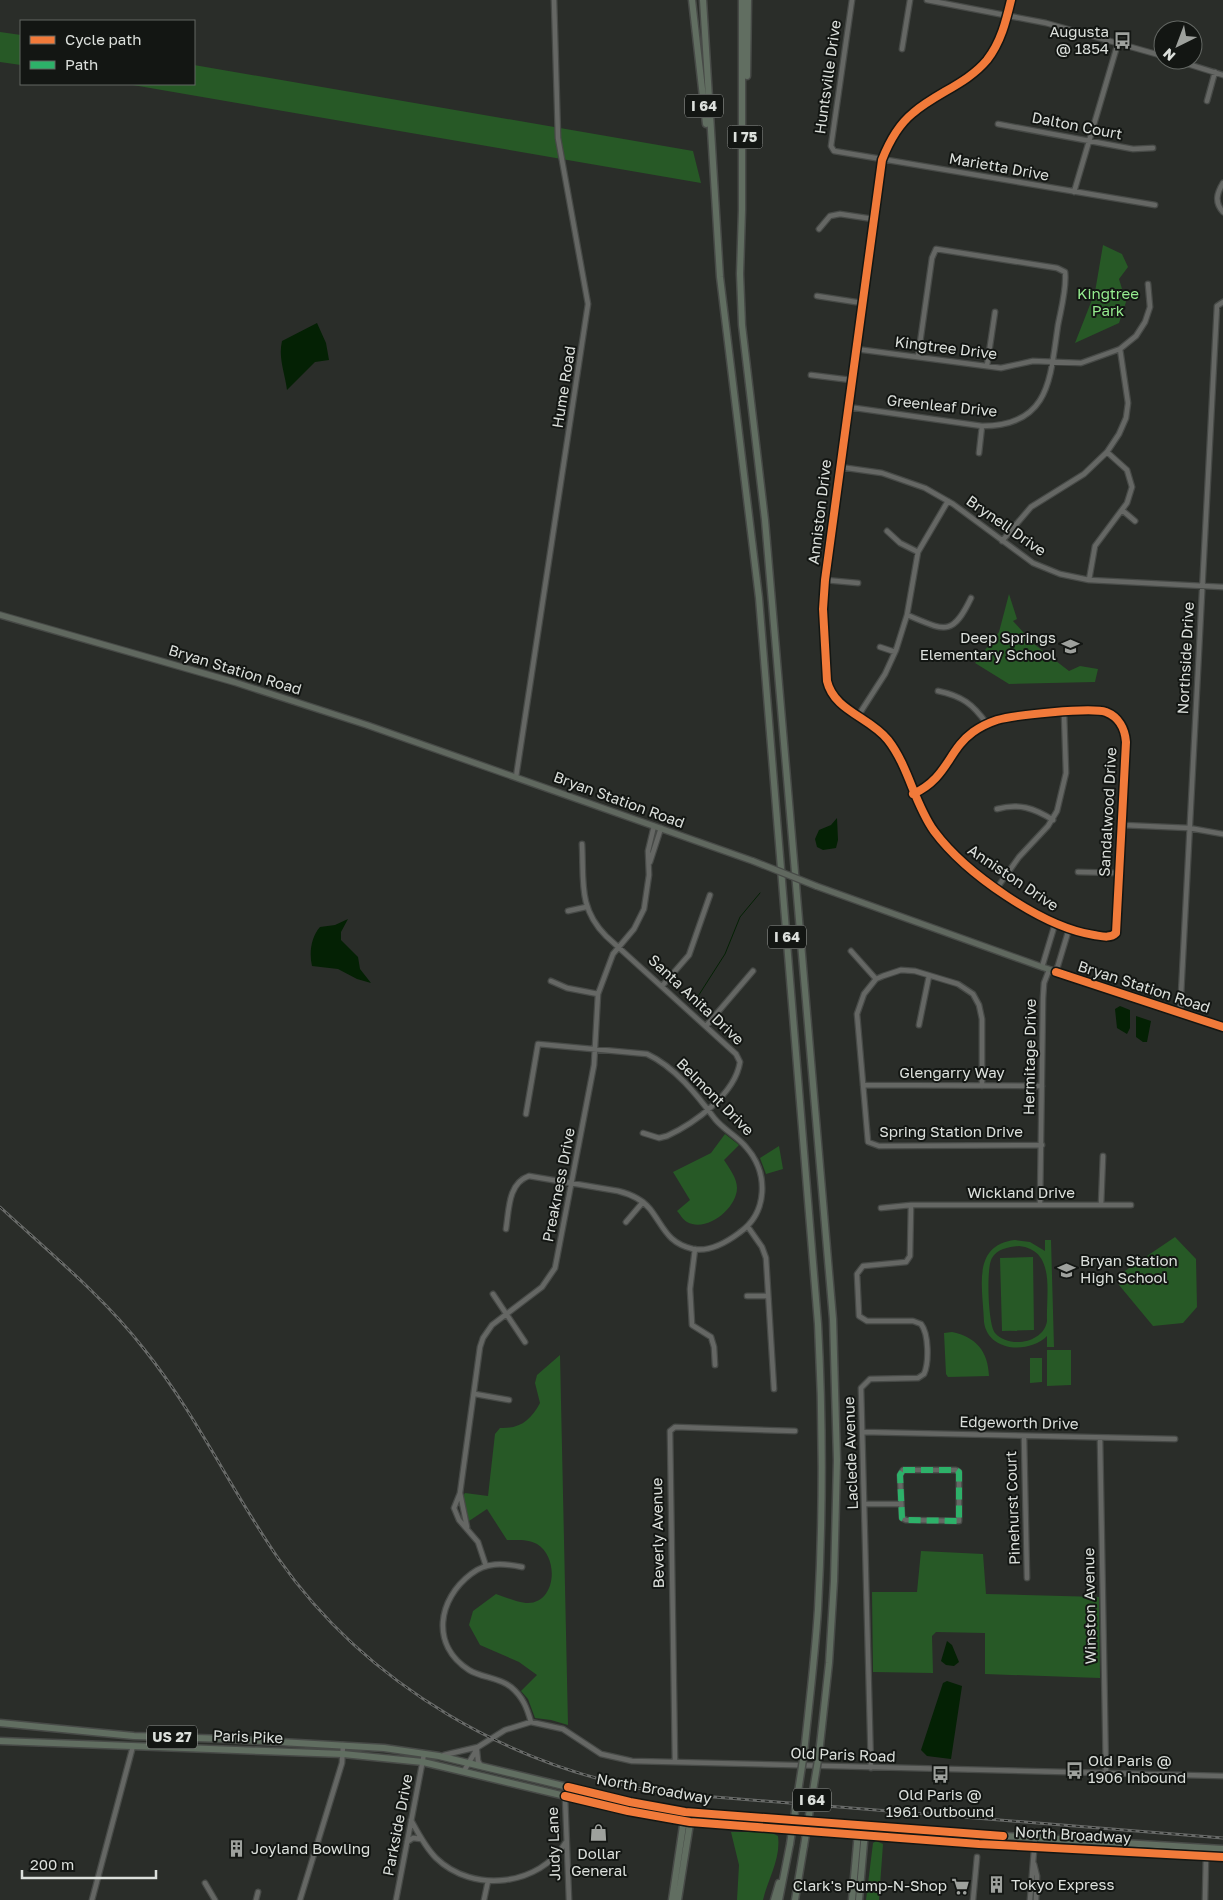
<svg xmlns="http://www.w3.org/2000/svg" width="1223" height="1900" viewBox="0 0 1223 1900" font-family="'Golos Text',sans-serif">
	<rect width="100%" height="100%" fill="#2a2d29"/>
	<!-- green -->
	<path fill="#275926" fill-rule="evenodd" d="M0 32 21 35V65L0 62Z
		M194 65 693 151 701 183 127 84H194Z
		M1103 245 1122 254 1128 267 1119 279 1126 302 1119 323 1075 343 1095 292Z
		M1009 594 1017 619 1013 621 1034 644 1069 671 1080 666 1098 669 1095 682 1009 684 975 663 999 632Z
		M725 1134 739 1145 724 1160C729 1168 737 1178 737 1188 737 1208 707 1233 687 1222 683 1220 680 1214 677 1211L690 1200 673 1172 711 1153Z
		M779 1146 783 1169 766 1174 760 1158Z
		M1175 1237 1196 1259 1197 1307 1183 1323 1153 1326 1119 1285V1275Z
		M1015 1240 1030 1242 1045 1251V1240H1051L1054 1347H1047V1336C1029 1354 988 1352 984 1322 983 1289 971 1245 1015 1240ZM1019 1246C1056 1250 1046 1292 1047 1321 1044 1343 1009 1349 995 1333 988 1325 986 1267 992 1258 997 1249 1009 1247 1019 1246Z
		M1033 1257 1034 1330 1002 1331 1000 1258Z
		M952 1332C976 1337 988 1351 989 1376L948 1377 946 1374 944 1333Z
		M1047 1350H1071V1385L1047 1386Z
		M560 1355 568 1725 551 1720 535 1718 528 1699 521 1691 537 1675 519 1662 480 1645 469 1625 473 1611 496 1594C505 1597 516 1602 526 1603 556 1605 560 1558 537 1544 529 1539 516 1540 507 1540L487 1509 469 1521 463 1496 465 1493 488 1496 495 1434 500 1428C520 1429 531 1420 540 1403L535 1383 537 1375Z
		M1030 1358H1042V1382L1030 1383Z
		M921 1551 983 1554 986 1594 1099 1597 1100 1678 985 1674V1633L936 1632 932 1636 933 1673 873 1672 872 1592H917Z
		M731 1832H770L778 1836C781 1859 768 1878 763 1900H737L739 1865Z
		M876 1841 883 1844 879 1900H866L873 1843Z"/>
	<!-- water -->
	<path fill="#042104" d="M317 323 326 343 329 360 315 362 287 390C285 373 278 358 282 341Z
		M837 818 838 840 836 848 823 850 817 847 815 839 819 830 831 825Z
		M348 919 341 932V940L358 957 360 969 371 983 357 979 338 969 312 966C309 953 311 937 320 927L335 925Z
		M1120 1006 1130 1010V1028L1127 1034 1117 1028 1115 1009Z
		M1136 1016 1151 1021 1147 1042H1143L1136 1037Z
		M947 1641 952 1645 959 1662 954 1666 946 1665 941 1661Z
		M947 1681 962 1686 951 1759 927 1756 921 1750 943 1683Z"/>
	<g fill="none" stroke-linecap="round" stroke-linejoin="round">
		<!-- stream -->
		<path stroke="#042104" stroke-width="1" d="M695 1001 725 954 740 917 760 893"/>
		<defs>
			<path id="minor" d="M852 0 831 146 834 151 1155 205
				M927 0 1046 23 1163 56
				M902 49 910 0
				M1175 60 1223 75
				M1207 101 1215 72
				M998 124 1133 149 1153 148
				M1223 183C1217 193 1214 202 1223 212
				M1074 192 1118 43
				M819 229 830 216 840 214 873 219
				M817 296 862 303
				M856 349 1001 368 1033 361 1081 363 1120 349 1136 336 1145 322 1150 307 1148 284
				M987 366 995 312
				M811 375 851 380
				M848 407 982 426C1050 426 1050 379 1058 325 1061 309 1067 288 1065 272L1057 268 936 249 932 258 918 357
				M979 453 982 426
				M840 467 882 473 925 488 953 504 1033 563 1060 574 1089 580 1223 587
				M1122 510 1135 521
				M887 531 900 543 918 552
				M1002 541 1031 507 1084 474 1107 452 1119 434 1126 418 1128 403 1120 349
				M825 580 858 583
				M1089 580 1095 546 1127 503 1132 487 1127 470 1107 452
				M907 615C944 630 952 638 971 598
				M880 647 895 652
				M938 691C962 696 973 704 987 724
				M858 716 885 674 896 650 907 615 918 552 948 501
				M516 777 588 304 558 138 554 0
				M913 794C948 778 948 750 973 732 980 727 988 723 997 720 1014 715 1091 707 1106 712 1119 717 1125 729 1126 742L1116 933C1110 939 1101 936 1094 935 1042 927 965 873 934 831 914 803 909 767 888 740 870 717 834 711 827 681L823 609 825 580 882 160C889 142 898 125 913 113 936 93 967 84 987 60 1001 42 1006 21 1011 0
				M997 809C1019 803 1034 808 1053 820
				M1122 825 1189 828 1223 834
				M582 844C584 881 578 908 606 936L736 1054 740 1062C735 1094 695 1123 667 1136L659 1138 643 1133
				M650 862 661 828
				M1078 872 1119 873
				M997 888 1019 857 1048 826 1057 811 1066 773 1064 713
				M568 911 586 907
				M851 951 876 979
				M1042 967 1055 924
				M1056 972 1069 929
				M551 981 567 988 598 994
				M662 986 689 955 710 895
				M1180 1014 1217 306 1223 302
				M919 1025 929 976
				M706 1026 753 971
				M863 1085 1042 1086
				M982 1086V1019L979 1005 973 994 958 984 915 971 901 970 883 976 876 979 864 994 857 1014 868 1142 879 1146 1042 1145
				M1040 1205 1043 998 1044 983 1049 970
				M1101 1205 1103 1156
				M881 1208 911 1205H1131
				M626 1222 643 1202
				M748 1227 762 1247 766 1258 774 1389
				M506 1229C509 1210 508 1183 529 1176L618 1191C630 1194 642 1199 650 1209 664 1227 667 1243 693 1249 709 1252 727 1242 739 1233 768 1213 769 1173 746 1147 737 1136 724 1130 715 1119 697 1095 675 1067 647 1054L538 1044 526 1114
				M695 1249 690 1289 692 1325 711 1337 714 1347 715 1365
				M493 1294 525 1342
				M747 1296H767
				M475 1394 509 1400
				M863 1432 1175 1439
				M1024 1437 1027 1578
				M1100 1438 1106 1774
				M903 1470H956L959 1472V1521L906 1520 902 1518 900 1475Z
				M460 1493 467 1527
				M865 1504H900
				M486 1566 478 1542 459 1520 454 1508 460 1493 480 1347 483 1338 492 1325 542 1287 555 1268 594 1065 598 994 613 954 634 929 644 909 649 875 648 851 654 826
				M522 1567C503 1563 486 1562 471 1574 438 1599 430 1645 469 1670 482 1678 498 1677 511 1687 523 1697 527 1708 531 1722
				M477 1751 478 1761 481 1766
				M444 1755 478 1747 505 1730 531 1722 563 1729 601 1754 632 1761 1223 1776
				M675 1762 670 1431 675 1427 795 1431
				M871 1768 861 1388 870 1379 918 1378 924 1374C929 1363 929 1334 921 1324L913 1321H867L859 1316 857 1274 863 1266 906 1262 910 1256 911 1205
				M464 1771 478 1747
				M568 1787 565 1796 569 1900
				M411 1820C418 1833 425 1847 436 1858 473 1894 540 1886 566 1842
				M407 1842 413 1838 421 1839
				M1034 1864 1037 1876 1036 1900
				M205 1883 215 1900
				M92 1900 133 1746
				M256 1900 258 1892
				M300 1900 342 1763 343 1745
				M396 1900 424 1754
				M484 1900 488 1881
				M973 1900 977 1857
				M1030 1900 1035 1838
				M1205 1900 1206 1855"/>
			<path id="major" d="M0 615 234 682 367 725 753 861
				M816 886 1042 967 1223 1027"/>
			<path id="highway" d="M692 0 706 124
				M703 0 720 277 759 598 818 1324C823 1419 823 1514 818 1609 815 1657 809 1705 804 1753
				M742 0V210L740 274 742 325 765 520 833 1319 837 1460 834 1581 829 1663 819 1754
				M747 76 748 0
				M0 1723 134 1736 227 1739 384 1748 439 1756 630 1802 685 1812 972 1834 1223 1849
				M0 1741 343 1754 423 1762 628 1811 690 1822 979 1844 1223 1857
				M672 1900 685 1812
				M678 1900 691 1817
				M774 1900 779 1883
				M779 1900 790 1844
				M795 1900 804 1846
				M852 1900 858 1832
				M859 1900 865 1831"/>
		</defs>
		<!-- minor casing -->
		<use href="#minor" stroke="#474a47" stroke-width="7"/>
		<!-- major casing -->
		<use href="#major" stroke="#474a47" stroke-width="8"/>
		<!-- highway casing -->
		<use href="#highway" stroke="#474a47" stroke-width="9"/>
		<!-- minor -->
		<use href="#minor" stroke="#656764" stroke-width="4.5"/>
		<!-- major -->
		<use href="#major" stroke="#60685f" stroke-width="5.5"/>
		<!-- highway -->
		<use href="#highway" stroke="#616e61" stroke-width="6"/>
		<defs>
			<path id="rail" d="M0 1207C49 1252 103 1296 144 1349 196 1414 231 1490 278 1558 367 1686 513 1769 665 1793L1223 1838"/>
		</defs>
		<!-- rail casing -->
		<use href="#rail" stroke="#686a68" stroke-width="3"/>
		<!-- rail -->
		<use href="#rail" stroke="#131613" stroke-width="1" stroke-dasharray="4" stroke-linecap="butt"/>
		<defs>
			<path id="major-bridge" d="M753 861 816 886"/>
			<path id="highway-bridge" d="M790 1844 804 1753
				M804 1846 819 1754"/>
		</defs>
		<!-- major-bridge casing -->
		<use href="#major-bridge" stroke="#474a47" stroke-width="8" stroke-linecap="butt"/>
		<!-- highway-bridge casing -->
		<use href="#highway-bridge" stroke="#474a47" stroke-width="9" stroke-linecap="butt"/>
		<!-- major-bridge -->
		<use href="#major-bridge" stroke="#60685f" stroke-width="5.5"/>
		<!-- highway-bridge -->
		<use href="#highway-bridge" stroke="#616e61" stroke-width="6"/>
		<!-- quiet -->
		<path stroke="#2db169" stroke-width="6" stroke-dasharray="12 6" stroke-linecap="butt" d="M903 1470H956L959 1472V1521L906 1520 902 1518 900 1475Z"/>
		<defs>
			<path id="cycleway" d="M913 794C948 778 948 750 973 732 980 727 988 723 997 720 1014 715 1091 707 1106 712 1119 717 1125 729 1126 742L1116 933C1110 939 1101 936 1094 935 1042 927 965 873 934 831 914 803 909 767 888 740 870 717 834 711 827 681L823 609 825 580 882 160C889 142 898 125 913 113 936 93 967 84 987 60 1001 42 1006 21 1011 0
				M1056 972 1223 1027
				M568 1787 630 1802 685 1812 1003 1836
				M565 1796 628 1811 690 1822 979 1844 1223 1857"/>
		</defs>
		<!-- cycleway casing -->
		<use href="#cycleway" stroke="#131613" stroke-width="11"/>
		<!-- cycleway -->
		<use href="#cycleway" stroke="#f17a3a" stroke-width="8"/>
	</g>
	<!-- icons -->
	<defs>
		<symbol id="bus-bare" viewBox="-9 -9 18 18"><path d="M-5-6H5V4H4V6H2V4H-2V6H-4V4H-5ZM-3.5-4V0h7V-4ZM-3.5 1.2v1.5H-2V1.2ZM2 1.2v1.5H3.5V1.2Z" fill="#9ea19d" stroke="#131613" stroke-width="2.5" paint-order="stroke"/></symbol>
		<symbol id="school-bare" viewBox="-9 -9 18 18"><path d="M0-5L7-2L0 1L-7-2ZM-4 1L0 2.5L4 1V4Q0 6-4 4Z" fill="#9ea19d" stroke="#131613" stroke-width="2.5" paint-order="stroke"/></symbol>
		<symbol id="shop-bare" viewBox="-9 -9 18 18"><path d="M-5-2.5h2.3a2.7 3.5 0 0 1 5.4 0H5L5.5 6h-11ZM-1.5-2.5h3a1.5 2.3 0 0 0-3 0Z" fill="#9ea19d" stroke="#131613" stroke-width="2.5" paint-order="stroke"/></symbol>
		<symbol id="building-bare" viewBox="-9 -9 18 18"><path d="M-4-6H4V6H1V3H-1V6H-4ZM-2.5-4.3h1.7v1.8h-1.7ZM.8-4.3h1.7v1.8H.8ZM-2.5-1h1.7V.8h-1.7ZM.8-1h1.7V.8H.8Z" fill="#9ea19d" stroke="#131613" stroke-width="2.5" paint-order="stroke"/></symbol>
		<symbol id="supermarket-bare" viewBox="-9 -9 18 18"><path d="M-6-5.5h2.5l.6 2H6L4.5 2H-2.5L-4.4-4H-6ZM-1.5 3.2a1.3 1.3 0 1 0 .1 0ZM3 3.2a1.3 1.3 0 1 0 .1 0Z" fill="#9ea19d" stroke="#131613" stroke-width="2.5" paint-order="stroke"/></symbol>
	</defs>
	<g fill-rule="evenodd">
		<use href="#bus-bare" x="1110" y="28" width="25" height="25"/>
		<use href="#school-bare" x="1058" y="634" width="25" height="25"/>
		<use href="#school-bare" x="1054" y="1258" width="25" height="25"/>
		<use href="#bus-bare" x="1062" y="1758" width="25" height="25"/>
		<use href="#bus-bare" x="928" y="1762" width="25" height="25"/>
		<use href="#shop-bare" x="586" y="1820" width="25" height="25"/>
		<use href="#building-bare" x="224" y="1836" width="25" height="25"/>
		<use href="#building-bare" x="984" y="1872" width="25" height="25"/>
		<use href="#supermarket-bare" x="948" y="1874" width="25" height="25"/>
	</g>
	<g text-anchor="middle" stroke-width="4" stroke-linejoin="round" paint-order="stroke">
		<!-- shield labels -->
		<g fill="#131613" stroke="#a0a3a0" stroke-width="1">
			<rect x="685" y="94.5" width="38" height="23" rx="4"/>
			<rect x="727.5" y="125.5" width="35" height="23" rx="4"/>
			<rect x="768" y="925.5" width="38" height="23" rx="4"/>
			<rect x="147" y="1725.5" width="50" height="23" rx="4"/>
			<rect x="793" y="1788.5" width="38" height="23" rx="4"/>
		</g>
		<g font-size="14" font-weight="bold" fill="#dce0dc">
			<text x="704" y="111">I 64</text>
			<text x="745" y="142">I 75</text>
			<text x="787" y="942">I 64</text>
			<text x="172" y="1742">US 27</text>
			<text x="812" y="1805">I 64</text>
		</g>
		<!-- poi labels -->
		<g font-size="15" fill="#dce0dc" stroke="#131613" text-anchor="start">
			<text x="1109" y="37" text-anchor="end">Augusta<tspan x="1109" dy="17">@ 1854</tspan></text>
			<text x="1056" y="643" text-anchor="end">Deep Springs<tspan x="1056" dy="17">Elementary School</tspan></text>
			<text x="1080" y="1266">Bryan Station<tspan x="1080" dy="17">High School</tspan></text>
			<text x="1088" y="1766">Old Paris @<tspan x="1088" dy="17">1906 Inbound</tspan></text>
			<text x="940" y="1800" text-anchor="middle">Old Paris @<tspan x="940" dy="17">1961 Outbound</tspan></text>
			<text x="251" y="1854">Joyland Bowling</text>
			<text x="599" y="1859" text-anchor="middle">Dollar<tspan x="599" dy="17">General</tspan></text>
			<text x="1011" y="1890">Tokyo Express</text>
			<text x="947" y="1891" text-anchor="end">Clark's Pump-N-Shop</text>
		</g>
		<!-- street labels -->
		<g font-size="15" fill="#dce0dc" stroke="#131613">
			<text transform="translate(828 77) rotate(-82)" y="5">Huntsville Drive</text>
			<text transform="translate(1077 126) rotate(11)" y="5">Dalton Court</text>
			<text transform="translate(999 167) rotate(10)" y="5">Marietta Drive</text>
			<text transform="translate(946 348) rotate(7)" y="5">Kingtree Drive</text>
			<text transform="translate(564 387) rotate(-81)" y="5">Hume Road</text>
			<text transform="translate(942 406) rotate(6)" y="5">Greenleaf Drive</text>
			<text transform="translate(820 512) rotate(-83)" y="5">Anniston Drive</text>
			<text transform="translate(1006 526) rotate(35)" y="5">Brynell Drive</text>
			<text transform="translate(1186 658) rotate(-87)" y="5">Northside Drive</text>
			<text transform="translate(235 670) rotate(17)" y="5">Bryan Station Road</text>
			<text transform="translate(619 800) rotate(20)" y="5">Bryan Station Road</text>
			<text transform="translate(1108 812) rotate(-87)" y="5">Sandalwood Drive</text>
			<text transform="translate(1013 878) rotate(34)" y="5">Anniston Drive</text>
			<text transform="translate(1144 987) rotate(18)" y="5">Bryan Station Road</text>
			<text transform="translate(696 1000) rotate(43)" y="5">Santa Anita Drive</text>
			<text transform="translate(1030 1057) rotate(-89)" y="5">Hermitage Drive</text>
			<text x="952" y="1078">Glengarry Way</text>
			<text transform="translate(715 1097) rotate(45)" y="5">Belmont Drive</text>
			<text x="951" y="1137">Spring Station Drive</text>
			<text transform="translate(559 1185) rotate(-79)" y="5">Preakness Drive</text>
			<text x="1021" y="1198">Wickland Drive</text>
			<text transform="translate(1019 1423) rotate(1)" y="5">Edgeworth Drive</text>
			<text transform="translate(851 1453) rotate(-92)" y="5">Laclede Avenue</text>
			<text transform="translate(1013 1508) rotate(-92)" y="5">Pinehurst Court</text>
			<text transform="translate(658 1533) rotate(-91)" y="5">Beverly Avenue</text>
			<text transform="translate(1090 1606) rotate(-91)" y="5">Winston Avenue</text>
			<text transform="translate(248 1737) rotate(2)" y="5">Paris Pike</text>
			<text transform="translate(843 1755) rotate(2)" y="5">Old Paris Road</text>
			<text transform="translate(654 1789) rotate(10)" y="5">North Broadway</text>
			<text transform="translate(398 1825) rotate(-79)" y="5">Parkside Drive</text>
			<text transform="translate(1073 1835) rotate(3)" y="5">North Broadway</text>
			<text transform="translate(554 1844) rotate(-92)" y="5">Judy Lane</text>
		</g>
		<!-- park labels -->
		<g font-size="15" fill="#95ec8f" stroke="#131613">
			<text x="1108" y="299">Kingtree<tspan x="1108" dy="17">Park</tspan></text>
		</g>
	</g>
	<!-- legend -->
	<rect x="20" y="20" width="175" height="65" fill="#131613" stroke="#636763"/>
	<rect x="30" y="36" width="25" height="8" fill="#f17a3a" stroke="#636763"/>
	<text x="65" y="45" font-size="15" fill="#dce0dc">Cycle path</text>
	<rect x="30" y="61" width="25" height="8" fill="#2db169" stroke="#636763"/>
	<text x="65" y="70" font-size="15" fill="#dce0dc">Path</text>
	<!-- north arrow -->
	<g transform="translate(1178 45) rotate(222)"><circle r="24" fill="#131613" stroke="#636763"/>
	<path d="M0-4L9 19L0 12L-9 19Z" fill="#9ea19d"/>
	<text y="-8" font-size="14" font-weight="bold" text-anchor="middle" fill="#dce0dc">N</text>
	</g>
	<!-- scale -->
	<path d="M22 1870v8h134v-8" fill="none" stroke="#dce0dc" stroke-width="2.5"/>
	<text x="30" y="1870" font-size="15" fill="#dce0dc" stroke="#131613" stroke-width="4" paint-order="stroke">200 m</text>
</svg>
